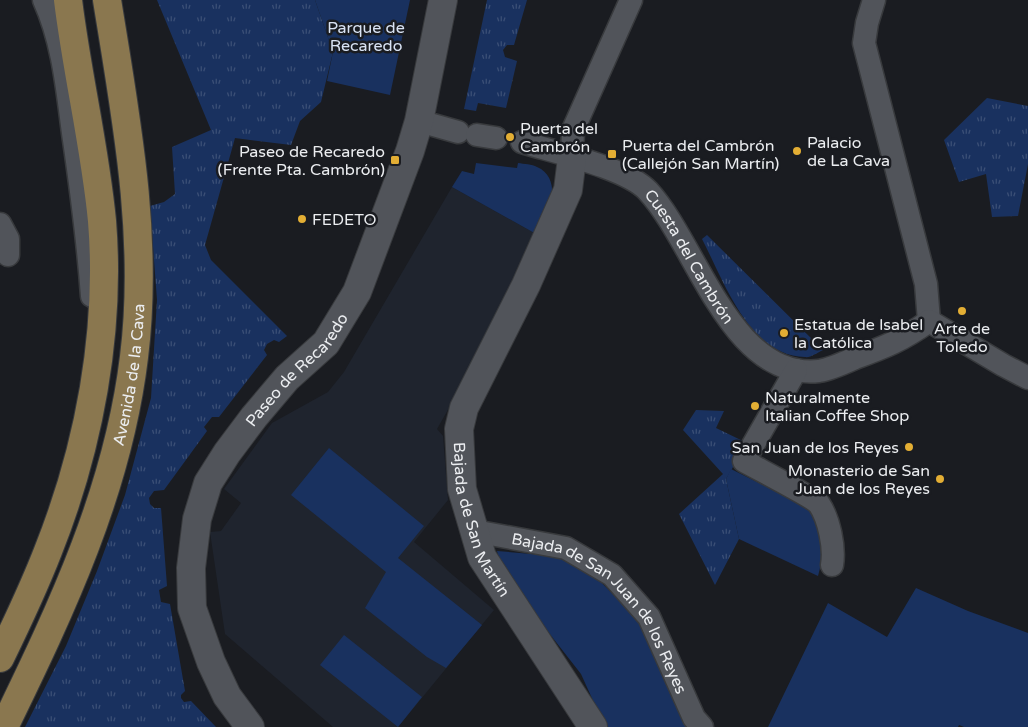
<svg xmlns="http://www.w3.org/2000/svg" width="1028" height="727" viewBox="0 0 1028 727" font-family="'Varela Round',sans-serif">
	<defs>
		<pattern id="grass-tufts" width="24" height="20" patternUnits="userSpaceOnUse" patternTransform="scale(1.25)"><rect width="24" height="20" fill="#19315f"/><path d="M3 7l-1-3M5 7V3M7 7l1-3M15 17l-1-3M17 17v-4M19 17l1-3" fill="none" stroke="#3b4f76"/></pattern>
	</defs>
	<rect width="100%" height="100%" fill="#1a1c21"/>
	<!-- built -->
	<path fill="#1f242e" d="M452 187 545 239 437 429 443 436 448 500 414 542 494 610 398 727H333L225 634 210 532 221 531 241 503 224 489 272 423 328 392 344 372Z"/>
	<!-- grass -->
	<path fill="url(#grass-tufts)" d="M157 0H315L333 52 321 102 300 121 291 145 235 138 205 245 211 260 287 336 279 342 274 340 267 344 264 350 267 355 219 417H212L204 427 207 431 164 490 154 491 149 498 150 504 154 508H161L167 586 159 590 161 602 170 604 185 691 181 695V698L184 702 191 701 216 727H25L66 646 97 571 125 495 151 398 157 300 150 206 164 202 175 194 172 147 211 130Z
		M487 0H527L514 45H507L503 50 505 57 517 61 506 108 478 103 476 111 464 109Z
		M987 98 1028 106V164L1018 216 992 217 986 174 959 182 944 140Z
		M707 235 823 350C817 353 810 358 805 357 749 356 724 281 702 239Z
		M696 410 724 411 716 428 747 443 726 479 739 539 715 585 679 514 723 474 683 430Z"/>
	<!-- green -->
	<path fill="#19315f" d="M315 0H410L390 95 327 81 333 52Z
		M476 163 517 168 518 163C524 164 532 164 537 167 564 178 548 219 545 239L452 187 462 171 474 174Z
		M329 448 424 526 398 558 482 625 446 668 427 657 365 608 386 572 291 495Z
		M731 469 813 510C821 533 825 553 818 576L739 539 726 479Z
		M497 551 555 556 595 576 638 620 688 727H605L581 674 503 574Z
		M916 588 968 611 1028 633V727H964L959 725 958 727H768L828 603 887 637Z
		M344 635 422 697 398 727 320 665Z"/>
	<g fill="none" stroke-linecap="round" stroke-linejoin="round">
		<defs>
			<g id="minor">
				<path d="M44 0C63 42 67 88 73 133 81 188 88 241 92 296"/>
				<path d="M874 0 867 23 864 43 926 284 929 321"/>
				<path d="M419 121 458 132"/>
				<path d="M477 135 496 138"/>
				<path id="s1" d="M522 142C554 152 627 168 648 191 697 244 731 381 819 371 831 369 844 363 855 358 885 347 903 340 929 321"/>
				<path d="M572 158 573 130 631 0"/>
				<path d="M0 224 8 239V255"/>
				<path d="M929 321 1003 365 1028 378"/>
				<path d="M796 370 744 461C756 468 813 497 819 504 829 519 835 547 832 565"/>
				<path id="s2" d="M474 531 566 548 612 575 649 617 694 718 702 727"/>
			</g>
			<g id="tertiary">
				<path id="s3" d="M572 158 568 190 526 285 464 408 459 429 462 489 482 557 593 727"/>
				<path id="s4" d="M250 727 227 696 211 662 192 608 191 568 197 519 208 483 227 453 254 417 287 378 326 343 357 292 410 151 419 121 443 0"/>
			</g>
			<g id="primary">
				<path d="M0 658C17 623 34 587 48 551 89 448 111 332 102 221 95 147 77 74 68 0"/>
				<path id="s5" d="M4 727C62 608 118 490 134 357 149 238 126 117 107 0"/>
			</g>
		</defs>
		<!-- minor casing -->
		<use href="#minor" stroke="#383a3d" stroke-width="25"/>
		<!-- tertiary casing -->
		<use href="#tertiary" stroke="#383a3d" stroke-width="30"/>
		<!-- primary casing -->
		<use href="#primary" stroke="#383a3d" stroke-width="30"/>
		<!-- minor -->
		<use href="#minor" stroke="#51545a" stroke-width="22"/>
		<!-- tertiary -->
		<use href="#tertiary" stroke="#51545a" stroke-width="28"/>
		<!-- primary -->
		<use href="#primary" stroke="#8a774f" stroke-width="28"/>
	</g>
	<!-- markers -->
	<g fill="#e3ae34" stroke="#1a1c21" stroke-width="2">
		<circle cx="510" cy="137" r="5"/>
		<circle cx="797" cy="151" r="5"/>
		<rect x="607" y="149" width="10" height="10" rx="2.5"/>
		<rect x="390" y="155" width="10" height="10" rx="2.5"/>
		<circle cx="302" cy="219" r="5"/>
		<circle cx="962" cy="311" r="5"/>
		<circle cx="784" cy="333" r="5"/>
		<circle cx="755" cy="406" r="5"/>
		<circle cx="909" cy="447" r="5"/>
		<circle cx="940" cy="479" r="5"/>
	</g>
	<g text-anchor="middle" stroke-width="5" stroke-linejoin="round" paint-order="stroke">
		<!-- park labels -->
		<g font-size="16" fill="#d9e3f4" stroke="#1a1c21">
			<text x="366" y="33">Parque de<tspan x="366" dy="18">Recaredo</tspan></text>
		</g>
		<!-- poi labels -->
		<g font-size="16" fill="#ebedf0" stroke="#1a1c21" text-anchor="start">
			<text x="520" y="134">Puerta del<tspan x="520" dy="18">Cambrón</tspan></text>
			<text x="807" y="148">Palacio<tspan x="807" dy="18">de La Cava</tspan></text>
			<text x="622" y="151">Puerta del Cambrón<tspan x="622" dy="18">(Callejón San Martín)</tspan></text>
			<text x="385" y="157" text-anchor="end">Paseo de Recaredo<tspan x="385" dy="18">(Frente Pta. Cambrón)</tspan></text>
			<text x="312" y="225">FEDETO</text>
			<text x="794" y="330">Estatua de Isabel<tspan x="794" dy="18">la Católica</tspan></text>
			<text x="962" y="334" text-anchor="middle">Arte de<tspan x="962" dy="18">Toledo</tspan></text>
			<text x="765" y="403">Naturalmente<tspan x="765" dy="18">Italian Coffee Shop</tspan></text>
			<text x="899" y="453" text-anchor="end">San Juan de los Reyes</text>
			<text x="930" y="476" text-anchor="end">Monasterio de San<tspan x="930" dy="18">Juan de los Reyes</tspan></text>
		</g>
		<!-- street labels -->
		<g font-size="16" fill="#ebedf0" stroke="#1a1c21">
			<text dy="6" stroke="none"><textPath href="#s1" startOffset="214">Cuesta del Cambrón</textPath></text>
			<text dy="6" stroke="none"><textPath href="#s4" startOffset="405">Paseo de Recaredo</textPath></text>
			<text dy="6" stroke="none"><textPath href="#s5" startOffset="376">Avenida de la Cava</textPath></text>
			<text dy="6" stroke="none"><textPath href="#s3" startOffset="390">Bajada de San Martín</textPath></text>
			<text dy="6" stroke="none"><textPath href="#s2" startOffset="162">Bajada de San Juan de los Reyes</textPath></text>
		</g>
	</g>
</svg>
